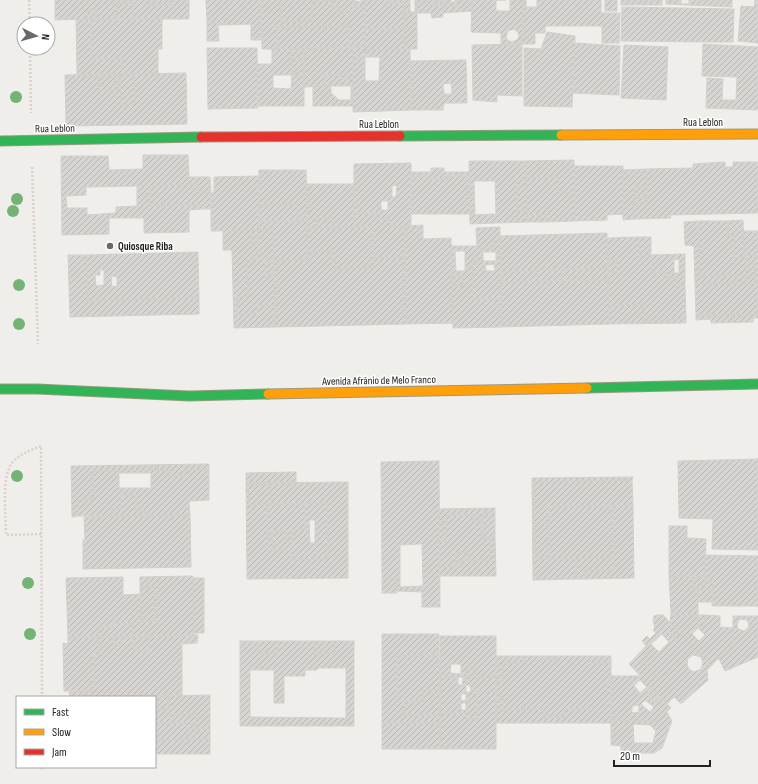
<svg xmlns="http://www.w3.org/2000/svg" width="758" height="784" viewBox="0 0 758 784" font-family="'Sofia Sans Condensed',sans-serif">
	<defs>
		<pattern id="building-hatch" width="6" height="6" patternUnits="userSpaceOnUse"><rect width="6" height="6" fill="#d7d4d2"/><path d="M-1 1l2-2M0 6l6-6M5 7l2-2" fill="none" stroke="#b8b6b4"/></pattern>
	</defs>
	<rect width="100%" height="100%" fill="#f0eeeb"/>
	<!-- building -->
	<path fill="url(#building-hatch)" stroke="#d3d0cc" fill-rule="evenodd" d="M55 0H150V5H171V0H189V19H133V3H117L116 20 96 19V10H87V19L55 20Z
		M150 0H171V5H150Z
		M206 0H261V40H251V24L224 25V23H207Z
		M261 0H280L281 22 312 21V2L332 1V7H339L340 14H350V7H365V47L349 48V26L277 27V49H262Z
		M280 0H356V2L365 0V7H350V14H340L339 7H332V1L312 2V21L281 22Z
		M365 0H389V3H404V29H365Z
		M389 0H410V12H415V0H417V13H404V3H389Z
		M417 0H427V5H443V7L457 6V0H472V11L443 13V17L432 18 431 13H417Z
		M427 0H443V5H427Z
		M443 0H451L450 2H455V0H459H457V6L443 7Z
		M472 0H506H496V11H510V0H523L522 44H501V33L471 32ZM514 29 518 32 519 37 517 40 512 42 507 40 506 36 508 31Z
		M523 0H526V7H537V0H601V13H620L619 43H602V26H545V33H535V44H522Z
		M605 0H617V11H605Z
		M621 0H662V5H621Z
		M666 0H681V4H689V0H700V1L704 0H732V7L666 4Z
		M755 0H758V43L738 41 741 6 754 7Z
		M117 3H133V19L116 20Z
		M622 7 734 9 733 42H709L621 41Z
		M87 10H96V19H87Z
		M404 13H417V49H404Z
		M91 19H162V49H158V73L122 74V59H91Z
		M91 19V59H122V74L77 75 76 20Z
		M207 23H224V25H218L219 41H207Z
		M349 26V48L277 49V27Z
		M365 29H404V49L365 50V57H353V47H365Z
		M547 32 575 36 572 107 524 106V48L541 49Z
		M575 43 620 46 619 95 573 93Z
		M522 44V96L497 95V102L473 100 472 45Z
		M703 44 758 47V110L706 108 707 78 723 79 722 100H736L737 77 702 76Z
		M624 45 668 47 666 100 621 98Z
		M353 47V79H342V75H325V86L304 87V48Z
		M207 48H257L258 108 208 109Z
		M304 48V58H291V49Z
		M272 49H291L292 73 304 72V106H257V64H272ZM273 75H292L291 89 273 88Z
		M410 49 411 110 353 112V57H365V50Z
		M365 57H380L379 81H365Z
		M291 58H304V72L292 73Z
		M466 60 467 103H444L443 110H411V61ZM451 83 452 94H444L443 84Z
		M186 73 187 124 66 126 65 75 98 74 99 90H118V74H120L121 105 135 104 134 74Z
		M98 74H118V90H99Z
		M120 74H134L135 104 121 105Z
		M325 75H342V79H353V106H313V87L325 86ZM331 86H351V100H339L331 93Z
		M143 155H188L189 177H210L211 192H198V184L150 186V206L202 205V209L189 210V232L144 233V218H109V234L62 235 61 156H108L109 170 143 169ZM137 186V206L116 207V213L87 215V208H67L66 196 86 195V187Z
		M574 160 575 192H558V177L526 178V161Z
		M469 161H526V180L517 179V211H527L526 222 470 224ZM474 181H495L496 214 475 215Z
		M725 162V167H733V162H758V213L670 215 671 218 634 219 633 202H647L646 169 693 168V164Z
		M411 163V226H390V219H380V213H354V164ZM392 185 397 186 396 197H392ZM381 201H388V210H381Z
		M575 166H623V214L607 215V220L575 221Z
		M431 168H444V172H469L470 176H448V179H427V176H411V172H431Z
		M646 169 647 186 634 187 635 198H647V202H633L634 219 623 220V170Z
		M259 170H306L307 221H298L297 204 259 205Z
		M259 176V230L211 231V193H214V177Z
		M411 176H427V179H448V176H470V214H411Z
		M558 177V192H575V221L546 222V215H527L526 178Z
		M517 179 526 180 527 211H517Z
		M198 184V192H211V209H202V205L150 206V186Z
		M306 184H354V227L332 228V218H316L317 228H307Z
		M647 186V198H635L634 187Z
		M297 204 298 221H259V205Z
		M354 213H380V219H390V226H404L405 257 374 258 373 227H354Z
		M527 215H546V222H526Z
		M316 218H332V228H317Z
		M743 220 744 255H754L755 284H746V257L734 258V235L728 236V221Z
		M259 221H307L308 260H274L273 229 259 230Z
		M699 221H728V236L734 235V258L746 257V284H755L754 255H744L743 231H758V314L696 315 695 284 737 283V275L700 276Z
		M699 221 700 276 737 275V283L695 284 694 246 685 245 684 222Z
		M423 225V239L451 238 453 323 406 324 404 226Z
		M373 227 374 268 336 269 335 262 332 263V251L308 252 307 228Z
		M500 227V240L494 241V248H481L482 261H472L473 299H501L502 327 453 328 452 286H463V276H452L451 246H477L476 228ZM455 251H465V271H456Z
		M273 229 274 262H265V274H274L275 305 257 306 258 313 237 314V297L248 296 247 260 258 259V230Z
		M251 230 253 260H247L248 296 237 297V314L258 313 257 306 275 305V327L234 328 232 250H223V231Z
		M251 230H258V259L253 260Z
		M607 233 608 268 501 272 500 236Z
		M639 237V256L651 255 652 272H667V278H675L676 286H685L686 319 644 321 643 304 609 306 608 272H617V260H608L607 238Z
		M639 237H651V255L639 256Z
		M500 240 501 299H473L472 261H482L481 248H494V241ZM483 252H496V261H483ZM494 264 495 271H486L485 265Z
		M332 251V263L335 262 336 269 374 268V258L405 257 406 324 275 327 274 260H308V252Z
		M198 252 199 297 88 301 86 255ZM100 270H104V285L96 286 95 275H100ZM117 276V286L112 287 111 277Z
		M685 254V286H676L675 278H667V272H652L651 255ZM679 259V273H674V260Z
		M68 255H86L88 301 199 297V314L70 317Z
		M608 260H617V272H608Z
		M265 262H274V274H265Z
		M608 268V280H562V270Z
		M537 270 538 281 501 282V272Z
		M537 270H562V280L538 281Z
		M452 276H463V286H452Z
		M608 280 609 324 502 327 501 282Z
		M643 304 644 321 686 319V323L609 324V306Z
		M758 314V318H753V322L711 323V319L696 320V315Z
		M758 459V550L712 549 713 519 679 518 678 461Z
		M439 461 440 607H422V592L397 591 396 578 382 577 381 462ZM422 544 423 586 400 587V545Z
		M209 464V470H184V476H170V470L93 471 94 499 78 500V516L72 517 71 466Z
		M170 470V476H184V470H209V500L189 501 190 515 145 516V511H136V495H121V509H112V516H78V500L94 499 93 471ZM119 473H151V488H119Z
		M296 472V483H246V473Z
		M633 477 632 480 534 482 535 559H576V579L533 580 532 478Z
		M632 480 633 505 549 506 550 559H535L534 482Z
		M348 482V578L247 579 246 483ZM248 484H270L271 504 327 503 328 559 291 560V550H268L267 504 249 505Z
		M248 484H270L271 504 249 505Z
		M121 495H136V511H145V516H112V509H121Z
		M327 503 328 559 291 560V550H273L272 531H286V542H292V530L305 529V504ZM309 520H315V543H310Z
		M267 504H305V529L292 530V542H286V531H272L273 550H268Z
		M633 505 634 578 585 579V570H614L613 506Z
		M549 506H613L614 558 550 559Z
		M495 508V513H483V537H495L496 576H439V567L456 566V561L490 560V539H481V520L473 521V515H446V541H439V509Z
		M483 513H495V537H483Z
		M190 515 191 567 83 569V540H85L84 517Z
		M446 515H473V521L481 520V539H490V560H468V552L455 553 456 566 439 567V541H446Z
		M669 526H687V538L706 539 705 576H669Z
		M468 552V560L456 561 455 553Z
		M705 555 758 556V606H712L713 582H705Z
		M614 558V570H585V579H576V559Z
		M193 576 194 636 133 637 132 623H113V627H99L98 637H68L66 578 123 577V595L140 594 141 622 155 621 154 587 140 588V577Z
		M669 576 693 577V588H698V615H671Z
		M705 576V582H713V590H698V588H693V577Z
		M382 577 396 578 397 593H382Z
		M193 578H204V633H194Z
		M154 587 155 621 141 622 140 588Z
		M698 590H713V602H698Z
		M657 615H663L674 627 669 632 676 639 681 635 694 648 660 680 643 662 647 657 645 653 649 649 642 641 647 636 650 639 656 633 653 630 655 628 653 620 654 616ZM662 634 669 642 659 652 651 644Z
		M671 615H698V627H704L705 615 720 616V627L733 628V644L711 666 670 623ZM698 628 705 635 699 641 692 634Z
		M698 615H705L704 627H698Z
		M733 616H758V657L725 671 719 659 733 644ZM742 619 747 620 749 625 748 628 744 631 738 629 737 625 739 620Z
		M113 623H132L133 637H98L99 627H113Z
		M674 627 681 635 676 639 669 632Z
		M382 634H439V655L397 656V701H405L404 715H440V723H382Z
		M198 635 197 643 182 644V695L70 697 69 692 94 691V655H99L98 637H114V644H121V637H133V650H149V636Z
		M149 636V650H133V637Z
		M440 636H496V678H476V670H466V677L440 678ZM451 664H461V674L450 673Z
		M68 637H98L99 655H94V691H64L63 643 68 644Z
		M114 637H121V644H114Z
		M240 641H258V654L278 653V641H314V654L335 653 334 641H354V726H240ZM317 668H346V718L250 717V670H274V703H284V676H305V670H317Z
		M258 641H278V653L258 654Z
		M314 641H334L335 653 314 654Z
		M646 646 649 649 645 653 647 657 643 662 660 680 694 648 711 666 707 670 708 680 682 703H680L674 697 667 704 629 664ZM694 655 701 657 703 663 701 669 694 672 689 669 687 664 688 658Z
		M439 655 440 690H423L424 701H397V656Z
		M496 656H523V663H502L503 681H496Z
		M523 656H542V659H556V656H589L590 663H611V682H606L607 691 589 709H565V717L544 718 543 709 503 710V697L496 696V681H503L502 663H523Z
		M542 656H556V659H542Z
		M589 656H611V663H590Z
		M466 670H476V678H496V692L477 691V719H466V692H471L470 685H466Z
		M611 676H640L651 687 646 693 655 702 660 696 671 708 657 721 611 720ZM640 680 647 687 640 693 634 686ZM645 700 654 707 650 712 641 704ZM639 705V712L632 713V706Z
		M466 677V694H461V701L466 700V703H461V710H466V713H440V678H458V685H462L463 678Z
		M606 682H611V723H496V696L503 697V710L543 709 544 718 565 717V709H589L607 691Z
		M651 687 660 696 655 702 646 693Z
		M423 690H440V715H404L405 701H424Z
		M477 691 496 692V749H440V713H466V719H477Z
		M210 695V729H196V714H170V723H156L157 736H155V697H86L156 696V710L169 709 168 696Z
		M156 696H168L169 709 156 710Z
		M667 712 672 721 662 748 654 753H621V746L611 745V720L657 721ZM633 724 650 725 656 731 653 743H634Z
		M170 714H196V729H186V723H170Z
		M156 723H186V729H210V739L155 740V736H157Z
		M382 723H440V749H382Z
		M210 739V754H155V740Z"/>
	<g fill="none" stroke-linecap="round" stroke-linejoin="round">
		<defs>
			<path id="fast" d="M400 136 561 135
				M0 141 201 137
				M587 388 758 384
				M0 389H37L189 396 268 394"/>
			<path id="slow" d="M561 135 758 134
				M268 394 587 388"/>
			<path id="jam" d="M201 137 400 136"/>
		</defs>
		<!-- fast casing -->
		<use href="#fast" stroke="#999a82" stroke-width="11"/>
		<!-- slow casing -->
		<use href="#slow" stroke="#999a82" stroke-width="11"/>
		<!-- jam casing -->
		<use href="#jam" stroke="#999a82" stroke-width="11"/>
		<!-- path -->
		<path stroke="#dccecd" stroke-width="2.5" stroke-dasharray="2 2" stroke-linecap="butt" d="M29 0 30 24
			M30 48 31 113
			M32 167 38 344
			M41 534 6 535C6 516 1 478 12 463 20 454 30 450 41 446L42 697
			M42 767V770"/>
		<!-- fast -->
		<use href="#fast" stroke="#30b455" stroke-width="9"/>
		<!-- slow -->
		<use href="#slow" stroke="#ff9f0a" stroke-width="9"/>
		<!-- jam -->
		<use href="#jam" stroke="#e5322d" stroke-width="9"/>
	</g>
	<!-- trees -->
	<g fill="#73b476">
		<circle cx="16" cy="97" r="6"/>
		<circle cx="17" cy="199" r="6"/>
		<circle cx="13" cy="211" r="6"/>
		<circle cx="19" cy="285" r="6"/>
		<circle cx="19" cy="324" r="6"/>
		<circle cx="17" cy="476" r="6"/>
		<circle cx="28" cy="583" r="6"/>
		<circle cx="30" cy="634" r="6"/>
	</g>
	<!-- markers -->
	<circle fill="#6a6968" stroke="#fff" stroke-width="1.5" cx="110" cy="246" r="4"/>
	<g text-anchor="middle" stroke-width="3" stroke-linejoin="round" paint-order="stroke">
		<!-- street labels -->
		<g font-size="11" fill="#222" stroke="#fff">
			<text x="703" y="126">Rua Leblon</text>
			<text x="379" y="128">Rua Leblon</text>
			<text transform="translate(55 128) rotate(-1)" y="4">Rua Leblon</text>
			<text transform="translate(379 380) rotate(-1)" y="4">Avenida Afrânio de Melo Franco</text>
		</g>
		<!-- poi labels -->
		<g font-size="11" font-weight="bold" fill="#222" stroke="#fff" text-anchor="start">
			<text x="118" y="250">Quiosque Riba</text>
		</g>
	</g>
	<!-- legend -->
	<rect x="16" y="696" width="140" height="72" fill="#ffffff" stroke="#a7a7a7"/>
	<rect x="24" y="709" width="20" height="6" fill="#30b455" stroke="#a7a7a7"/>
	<text x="52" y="716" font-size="12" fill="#222222">Fast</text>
	<rect x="24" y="729" width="20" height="6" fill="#ff9f0a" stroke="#a7a7a7"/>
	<text x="52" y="736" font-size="12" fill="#222222">Slow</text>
	<rect x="24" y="749" width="20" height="6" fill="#e5322d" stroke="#a7a7a7"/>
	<text x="52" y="756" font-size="12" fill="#222222">Jam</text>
	<!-- north arrow -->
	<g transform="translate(36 36) rotate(96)"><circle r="19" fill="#ffffff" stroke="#a7a7a7"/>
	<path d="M0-3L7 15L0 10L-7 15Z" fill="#6a6968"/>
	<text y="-6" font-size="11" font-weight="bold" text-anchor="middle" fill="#222222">N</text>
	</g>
	<!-- scale -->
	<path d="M614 760v6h96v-6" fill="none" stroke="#222222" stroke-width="2"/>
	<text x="620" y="760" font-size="12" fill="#222222" stroke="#ffffff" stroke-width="3" paint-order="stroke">20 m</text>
</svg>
